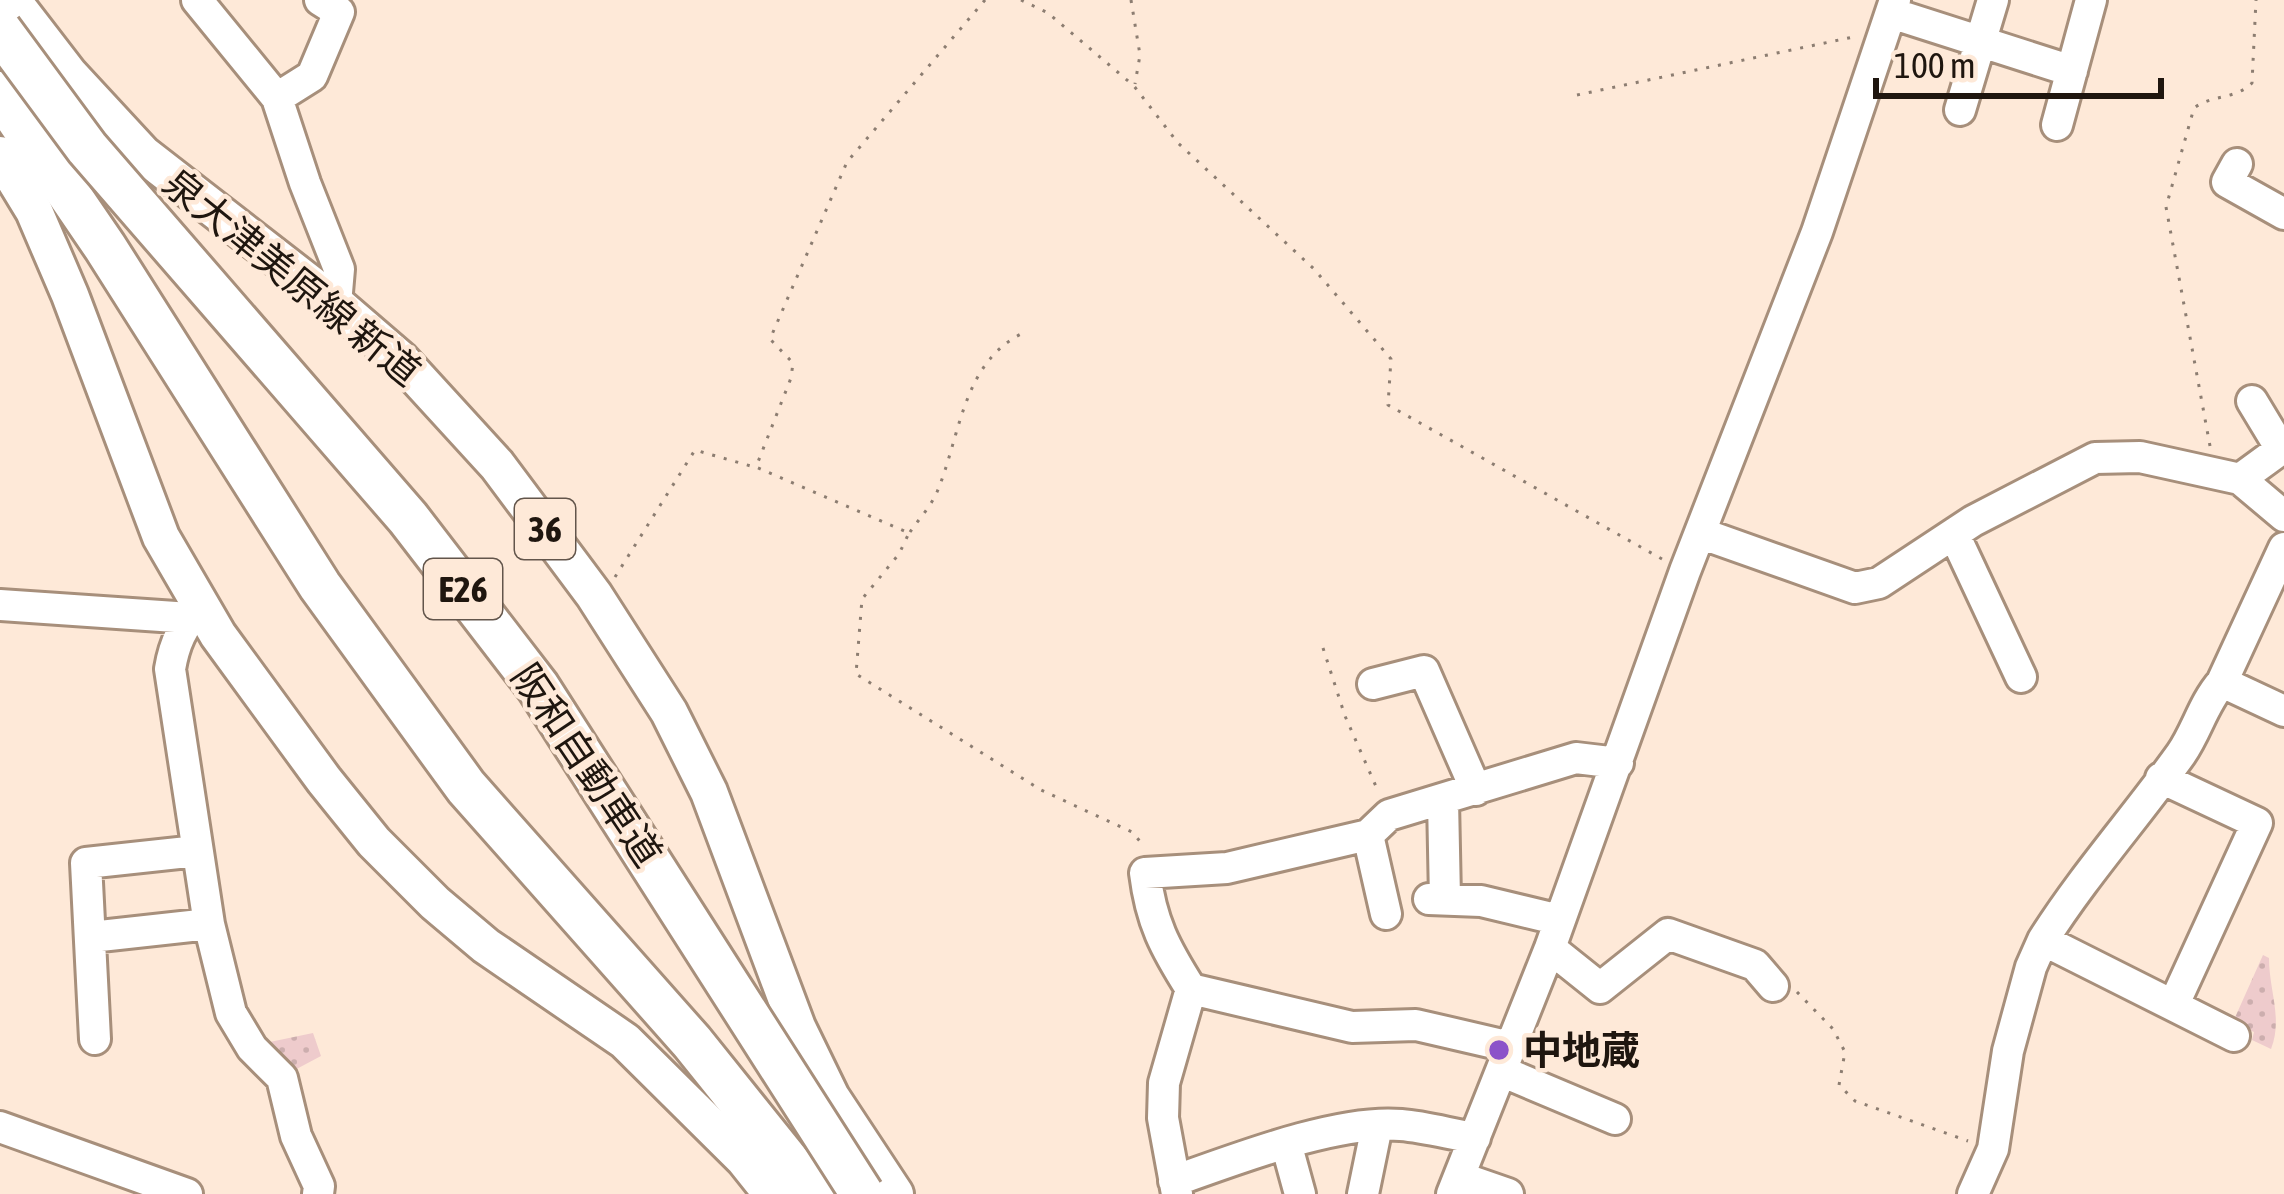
<svg xmlns="http://www.w3.org/2000/svg" width="2284" height="1194" viewBox="0 0 2284 1194" font-family="'Asap Condensed','Noto Sans JP',sans-serif">
	<defs>
		<pattern id="grass-dots" width="8" height="8" patternUnits="userSpaceOnUse" patternTransform="scale(3)"><rect width="8" height="8" fill="#eecbcc"/><path d="M2 2h.1M6 6h.1" fill="none" stroke="#ccaeae" stroke-width="1.8" stroke-linecap="round"/></pattern>
	</defs>
	<rect width="100%" height="100%" fill="#fee9d8"/>
	<!-- grass -->
	<path fill="url(#grass-dots)" d="M2263 955 2269 958C2269 991 2283 1018 2271 1049L2252 1040 2254 1032 2233 1022Z
		M313 1033 321 1056 289 1073 265 1043Z"/>
	<g fill="none" stroke-linecap="round" stroke-linejoin="round">
		<defs>
			<path id="minor" d="M197 0 277 98 305 183 339 269 336 304
				M1891 13 2072 71
				M277 98 312 76 339 12 320 0
				M1960 110 1993 0
				M2057 125 2091 0
				M2237 164 2227 182 2284 214
				M2240 479 2281 449 2252 401
				M1700 533 1855 588 1879 583 1973 521 2095 458 2140 457 2240 479 2284 516
				M1954 534 2021 677
				M2284 548 2222 682 2284 711
				M0 605 190 618
				M200 608C182 625 174 645 170 669L209 924 231 1013 252 1048 282 1078 296 1136 319 1186 318 1194
				M1373 684 1424 671 1476 790
				M2161 778 2257 823 2174 1004
				M1443 800 1445 899
				M1368 835 1386 914
				M1429 899 1481 901 1560 920
				M91 937 209 924
				M2043 940 2234 1036
				M1550 948 1600 988 1668 934 1755 965 1773 986
				M1191 989 1352 1027 1416 1025 1511 1047
				M95 1039 86 863 197 851
				M1501 1071 1615 1119
				M0 1127 187 1194
				M1286 1143 1300 1194
				M1459 1177 1508 1194
				M1174 1181C1234 1160 1338 1119 1401 1125 1426 1127 1450 1134 1475 1138
				M1177 1194 1163 1118 1164 1083 1191 989C1165 948 1151 922 1145 873L1227 868 1368 835 1389 815 1576 758 1618 763
				M1363 1194 1377 1126
				M1452 1194 1550 948 1685 571 1817 232 1895 0
				M1973 1194 1993 1149 2008 1051 2031 967 2043 940C2084 875 2136 817 2181 754 2197 731 2203 704 2222 682"/>
			<path id="major" d="M12 0 69 74 143 154 336 304 401 360 497 465 594 595 669 712 709 792 797 1027 831 1097 895 1194
				M0 155 34 211 70 295 161 537 218 635 324 780 374 842 435 903 486 946 625 1041 744 1159 772 1194"/>
			<path id="highway" d="M0 93 105 247 320 586 466 787 692 1042 814 1194"/>
		</defs>
		<!-- minor casing -->
		<use href="#minor" stroke="#a78f7b" stroke-width="36"/>
		<!-- major casing -->
		<use href="#major" stroke="#a78f7b" stroke-width="42"/>
		<!-- highway casing -->
		<use href="#highway" stroke="#a78f7b" stroke-width="48"/>
		<!-- path -->
		<path stroke="#8c7d71" stroke-width="3" stroke-dasharray="3 9" stroke-linecap="butt" d="M985 0 847 162 770 339 793 363 791 378 756 467 909 533 899 554 862 599 856 674 1041 790 1132 832 1144 846
			M1021 0 1048 13 1134 86 1178 143 1314 269 1391 359 1388 405 1662 559
			M1131 0 1140 55 1135 84
			M1577 95 1858 36
			M2210 446 2166 207 2194 108C2213 94 2235 100 2252 83L2256 0
			M910 532C919 519 931 506 937 492 960 438 962 364 1021 334
			M615 577 695 450 754 467
			M1323 648 1345 716 1378 791
			M1797 992 1833 1029 1845 1052 1839 1085 1855 1101 1968 1141"/>
		<!-- minor -->
		<use href="#minor" stroke="#fff" stroke-width="30"/>
		<!-- major -->
		<use href="#major" stroke="#fff" stroke-width="36"/>
		<!-- highway -->
		<use href="#highway" stroke="#fff" stroke-width="42"/>
		<defs>
			<path id="highway-bridge" d="M0 30 87 148 408 518 538 687 862 1194"/>
		</defs>
		<!-- highway-bridge casing -->
		<use href="#highway-bridge" stroke="#a78f7b" stroke-width="48" stroke-linecap="butt"/>
		<!-- highway-bridge -->
		<use href="#highway-bridge" stroke="#fff" stroke-width="42"/>
	</g>
	<!-- markers -->
	<circle fill="#8c52c9" stroke="#fee9d8" stroke-width="4.5" cx="1499" cy="1050" r="12"/>
	<g text-anchor="middle" stroke-width="9" stroke-linejoin="round" paint-order="stroke">
		<!-- shield labels -->
		<g fill="#fee9d8" stroke="#62554b" stroke-width="3">
			<rect x="515" y="499" width="60" height="60" rx="9"/>
			<rect x="424" y="559" width="78" height="60" rx="9"/>
		</g>
		<g font-size="36" font-weight="bold" fill="#1f160f">
			<text x="545" y="542">36</text>
			<text x="463" y="602">E26</text>
		</g>
		<!-- street labels -->
		<g font-size="39" fill="#1f160f" stroke="#fee9d8">
			<text transform="translate(292 277) rotate(39)" y="14">泉大津美原線 新道</text>
			<text transform="translate(587 765) rotate(56)" y="14">阪和自動車道</text>
		</g>
		<!-- poi labels -->
		<g font-size="39" font-weight="bold" fill="#1f160f" stroke="#fee9d8" text-anchor="start">
			<text x="1523" y="1064">中地蔵</text>
		</g>
	</g>
	<!-- scale -->
	<path d="M1876 78v18h285v-18" fill="none" stroke="#1f160f" stroke-width="6"/>
	<text x="1894" y="78" font-size="36" fill="#1f160f" stroke="#fee9d8" stroke-width="9" paint-order="stroke">100 m</text>
</svg>
